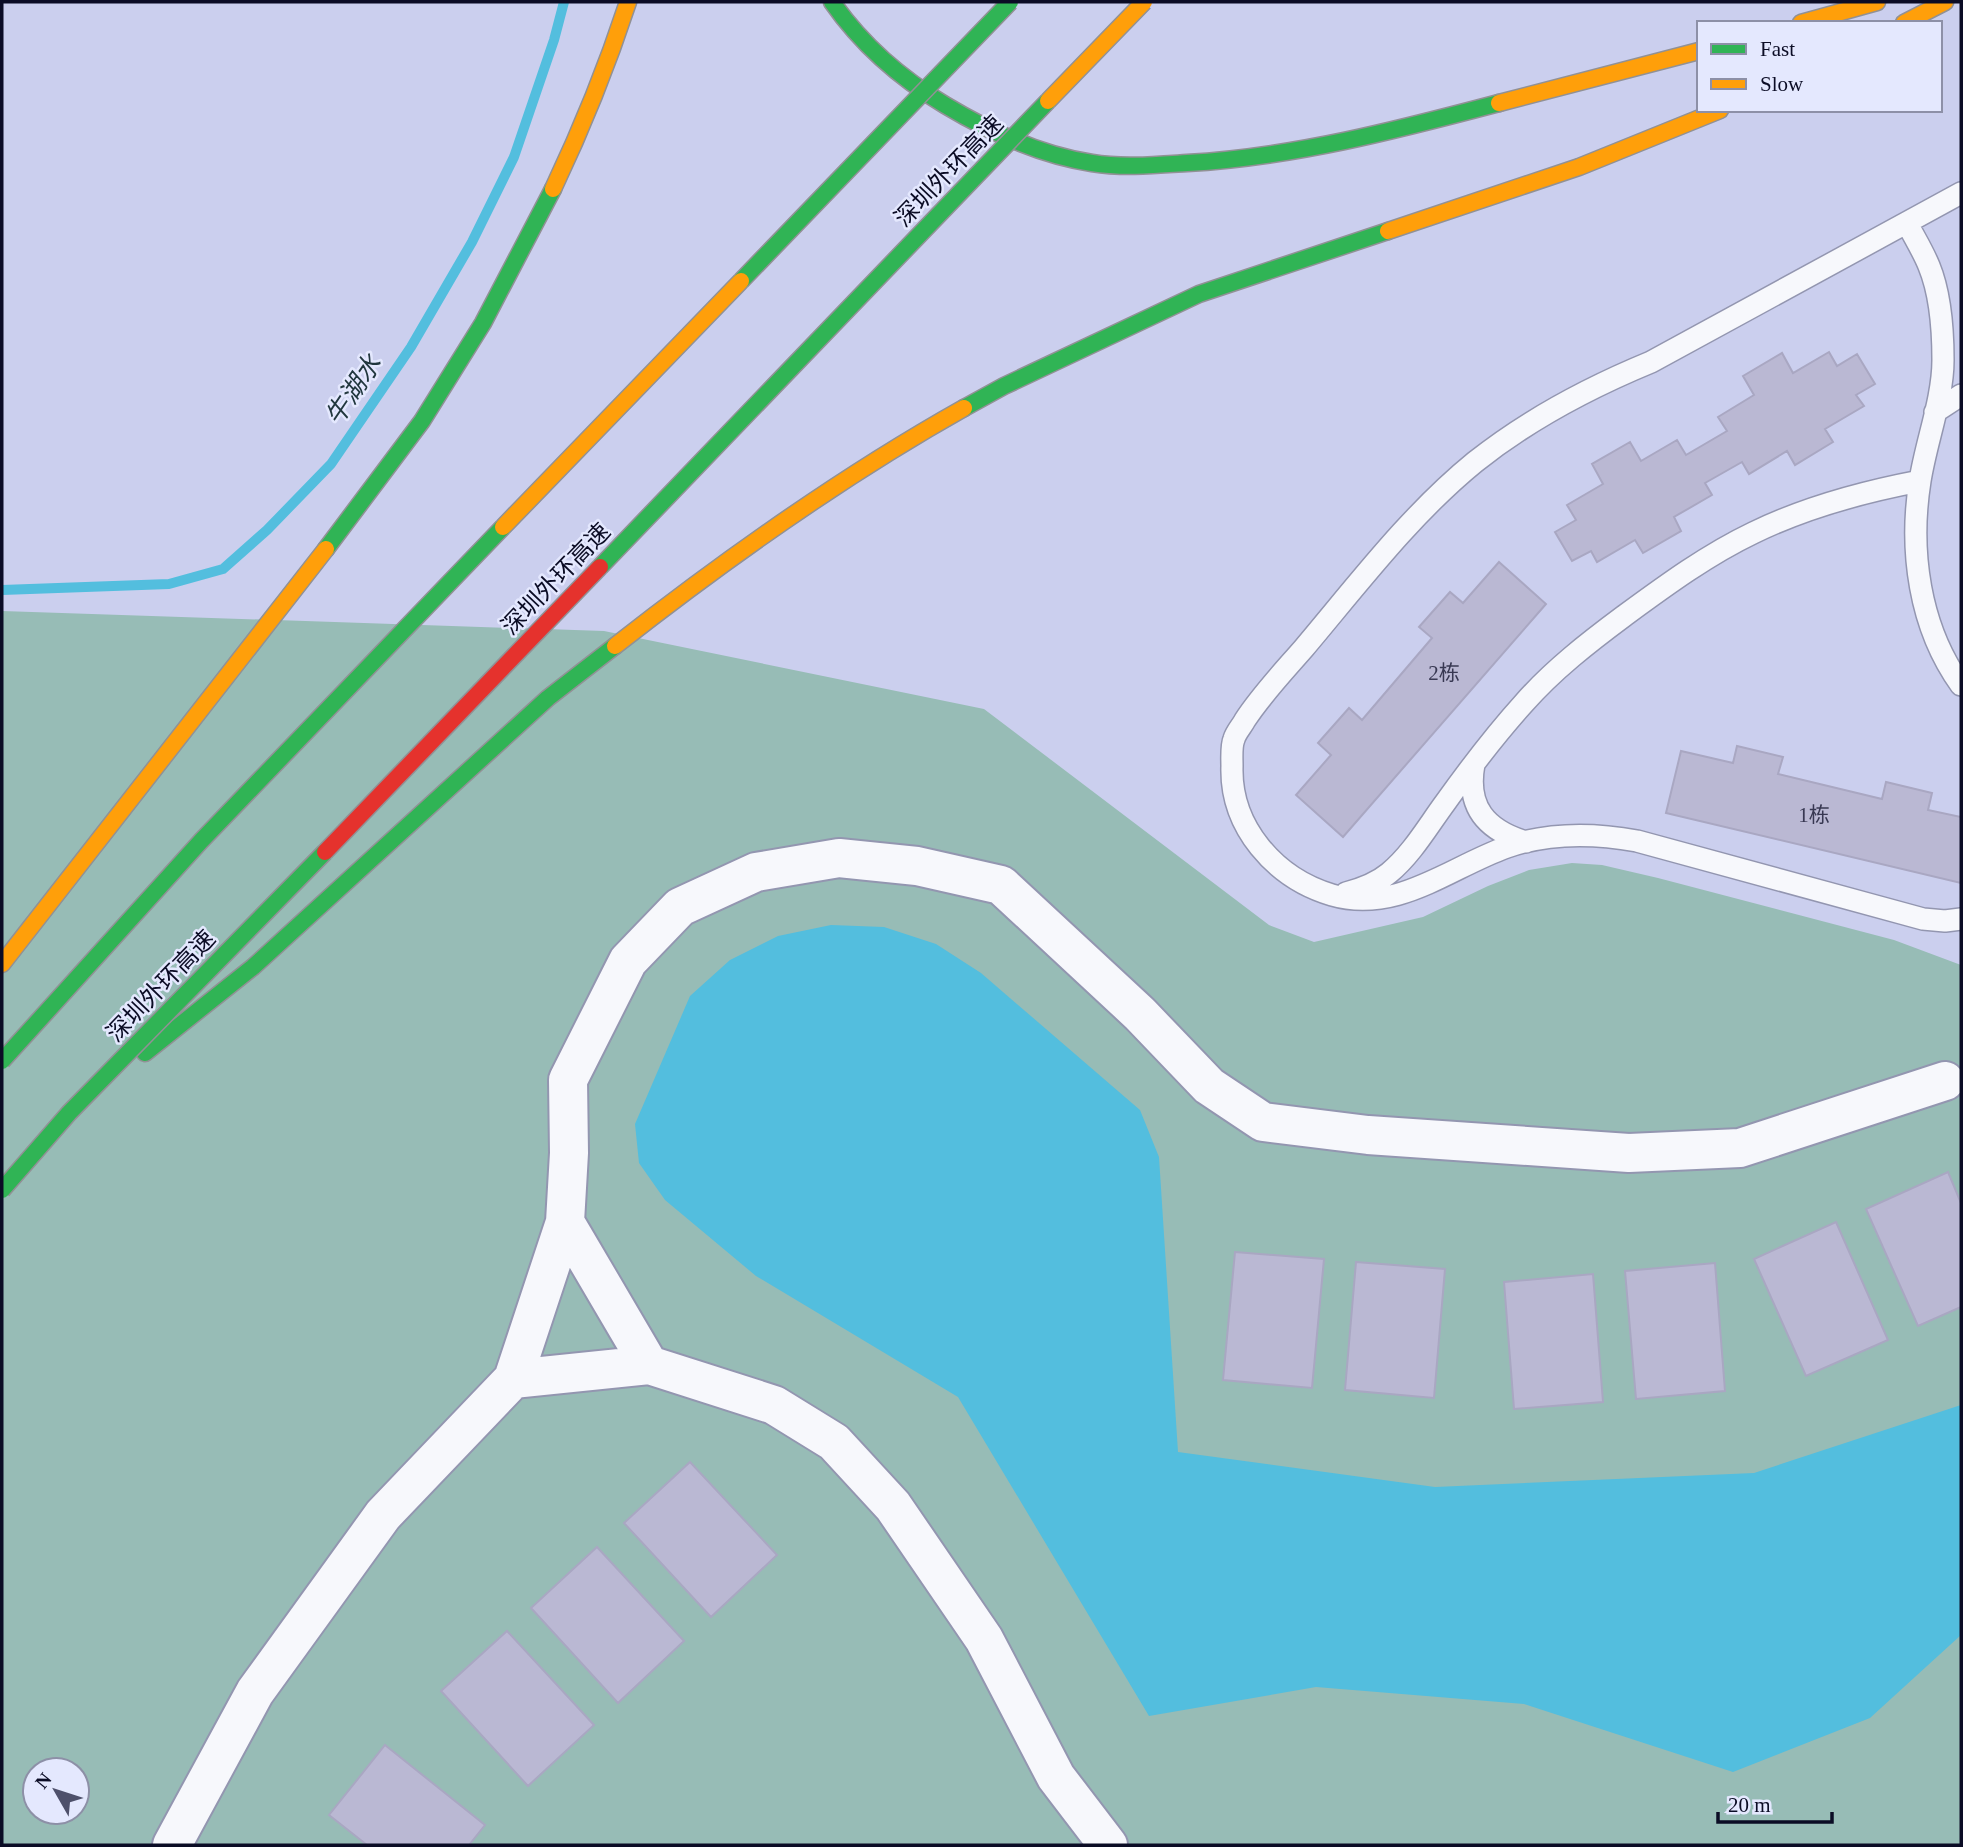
<svg xmlns="http://www.w3.org/2000/svg" width="1963" height="1847" viewBox="0 0 1963 1847" font-family="'Times New Roman','Noto Sans SC',serif">
	<rect width="100%" height="100%" fill="#cbcfee"/>
	<!-- green -->
	<path fill="#97bcb6" fill-rule="evenodd" d="M2 611 604 631 984 709 1269 925 1314 942 1423 917 1488 886 1529 870 1572 863 1602 865 1658 878 1894 940 1961 965V1845H2ZM35 1770H77V1812H35Z"/>
	<!-- water -->
	<path fill="#53bede" d="M831 925 884 927 936 944 981 973 1140 1110 1159 1157 1178 1452 1435 1487 1754 1473 1961 1405V1635L1870 1718 1733 1772 1524 1704 1316 1687 1149 1716 958 1397 756 1276 665 1200 639 1163 635 1124 690 996 730 960 778 936Z"/>
	<g fill="none" stroke-linecap="round" stroke-linejoin="round">
		<!-- stream -->
		<path stroke="#53bede" stroke-width="10" d="M2 590 169 584 223 569 267 530 331 464 411 347 472 242 514 157 554 40 564 2"/>
	</g>
	<!-- building -->
	<path fill="#bab8d3" stroke="#a9a7c2" stroke-width="2" d="M1829 352 1837 366 1857 354 1875 384 1856 395 1864 406 1825 429 1833 442 1795 465 1787 451 1749 474 1742 462 1705 483 1712 495 1674 517 1681 531 1643 553 1635 540 1597 562 1591 551 1572 561 1555 532 1576 520 1567 505 1603 484 1592 464 1630 442 1641 461 1677 440 1686 455 1727 431 1718 417 1754 395 1743 376 1782 353 1793 373Z
		M1499 562 1546 604 1343 837 1296 795 1331 755 1318 743 1349 708 1362 720 1432 638 1419 627 1450 592 1463 603Z
		M1737 746 1783 757 1778 774 1882 799 1886 782 1932 793 1928 810 1961 817V883L1666 813 1681 751 1733 763Z
		M1948 1172 1961 1203V1307L1918 1326 1866 1209Z
		M1836 1222 1888 1340 1806 1376 1754 1259Z
		M1235 1252 1324 1259 1312 1388 1223 1380Z
		M1356 1262 1445 1269 1434 1398 1345 1390Z
		M1715 1263 1725 1391 1636 1399 1625 1271Z
		M1593 1274 1603 1402 1514 1409 1504 1282Z
		M690 1462 777 1555 711 1617 624 1523Z
		M597 1547 684 1641 618 1703 531 1608Z
		M507 1631 594 1725 528 1786 441 1691Z
		M385 1745 485 1825 469 1845H367L329 1815Z"/>
	<g fill="none" stroke-linecap="round" stroke-linejoin="round">
		<defs>
			<path id="lane" d="M1961 193 1651 362C1588 388 1529 419 1475 462 1410 515 1358 584 1304 648 1284 671 1262 694 1245 720 1242 726 1236 732 1234 739 1231 746 1232 758 1232 766 1230 827 1275 878 1332 895 1397 914 1450 867 1507 847 1550 832 1594 833 1637 841L1923 919 1945 921 1961 919
				M1907 223C1914 237 1923 251 1929 266 1941 295 1943 329 1943 360 1943 399 1926 442 1920 481 1909 550 1919 627 1961 685
				M1935 412 1961 395
				M1474 764C1466 807 1486 830 1526 842
				M1346 893C1361 889 1377 883 1389 873 1412 854 1428 826 1445 803 1470 768 1496 734 1524 703 1553 670 1589 642 1624 616 1665 586 1707 555 1753 533 1806 507 1862 492 1920 481"/>
			<path id="street" d="M565 1222 649 1365
				M513 1379 649 1365 774 1405 834 1442 893 1506 984 1639 1056 1777 1108 1845
				M172 1845 255 1692 383 1515 513 1379 565 1222 569 1153 568 1080 628 961 680 907 756 872 839 858 917 866 1001 885 1140 1014 1209 1086 1263 1122 1368 1135 1629 1153 1740 1148 1945 1081"/>
			<path id="fast" d="M832 2C862 45 900 78 945 105 990 132 1039 155 1092 163 1123 168 1156 165 1187 163 1294 157 1397 130 1499 103
				M964 408 1004 386 1199 294 1388 231
				M326 549 422 421 483 323 553 189
				M145 1053 253 967 548 698 615 646"/>
			<path id="slow" d="M1801 23 1877 2
				M1904 23 1945 2
				M1499 103 1699 51
				M553 189C582 128 607 66 628 2
				M1388 231 1579 167 1720 110
				M615 646C726 559 841 477 964 408
				M2 964 326 549"/>
		</defs>
		<!-- lane casing -->
		<use href="#lane" stroke="#9396b0" stroke-width="24"/>
		<!-- street casing -->
		<use href="#street" stroke="#9396b0" stroke-width="42"/>
		<!-- fast casing -->
		<use href="#fast" stroke="#919195" stroke-width="19"/>
		<!-- slow casing -->
		<use href="#slow" stroke="#919195" stroke-width="19"/>
		<!-- lane -->
		<use href="#lane" stroke="#f7f8fc" stroke-width="21"/>
		<!-- street -->
		<use href="#street" stroke="#f7f8fc" stroke-width="38"/>
		<!-- fast -->
		<use href="#fast" stroke="#30b455" stroke-width="16"/>
		<!-- slow -->
		<use href="#slow" stroke="#ff9f0a" stroke-width="16"/>
		<defs>
			<path id="fast-bridge" d="M741 281 1010 2
				M600 567 1048 101
				M2 1061 201 841 503 527
				M2 1190 69 1113 325 852"/>
			<path id="slow-bridge" d="M1048 101 1144 2
				M503 527 741 281"/>
			<path id="jam-bridge" d="M325 852 600 567"/>
		</defs>
		<!-- fast-bridge casing -->
		<use href="#fast-bridge" stroke="#919195" stroke-width="19" stroke-linecap="butt"/>
		<!-- slow-bridge casing -->
		<use href="#slow-bridge" stroke="#919195" stroke-width="19" stroke-linecap="butt"/>
		<!-- jam-bridge casing -->
		<use href="#jam-bridge" stroke="#919195" stroke-width="19" stroke-linecap="butt"/>
		<!-- fast-bridge -->
		<use href="#fast-bridge" stroke="#30b455" stroke-width="16"/>
		<!-- slow-bridge -->
		<use href="#slow-bridge" stroke="#ff9f0a" stroke-width="16"/>
		<!-- jam-bridge -->
		<use href="#jam-bridge" stroke="#e5322d" stroke-width="16"/>
	</g>
	<g text-anchor="middle" stroke-width="5" stroke-linejoin="round" paint-order="stroke">
		<!-- number labels -->
		<g font-size="21" fill="#383852">
			<text x="1444" y="680">2栋</text>
			<text x="1814" y="822">1栋</text>
		</g>
		<!-- street labels -->
		<g font-size="24" fill="#0b0c25" stroke="#e4e8fe">
			<text transform="translate(949 171) rotate(-46)" y="8">深圳外环高速</text>
			<text transform="translate(556 579) rotate(-46)" y="8">深圳外环高速</text>
			<text transform="translate(161 986) rotate(-46)" y="8">深圳外环高速</text>
		</g>
		<!-- water labels -->
		<g font-size="26" font-style="italic" fill="#21373e" stroke="#e4e8fe">
			<text transform="translate(353 390) rotate(-56)" y="9">牛湖水</text>
		</g>
	</g>
	<!-- border -->
	<rect width="1963" height="1847" fill="none" stroke="#0b0c25" stroke-width="7"/>
	<!-- legend -->
	<rect x="1697" y="21" width="245" height="91" fill="#e4e8fe" stroke="#8d90a7" stroke-width="2"/>
	<rect x="1711" y="44" width="35" height="10" fill="#30b455" stroke="#8d90a7" stroke-width="2"/>
	<text x="1760" y="56" font-size="21" fill="#0b0c25">Fast</text>
	<rect x="1711" y="79" width="35" height="10" fill="#ff9f0a" stroke="#8d90a7" stroke-width="2"/>
	<text x="1760" y="91" font-size="21" fill="#0b0c25">Slow</text>
	<!-- north arrow -->
	<g transform="translate(56 1791) rotate(309)"><circle r="33" fill="#e4e8fe" stroke="#8d90a7" stroke-width="2"/>
	<path d="M0-5L12 26L0 18L-12 26Z" fill="#4e506b"/>
	<text y="-10" font-size="19" font-weight="bold" text-anchor="middle" fill="#0b0c25">N</text>
	</g>
	<!-- scale -->
	<path d="M1718 1812v10h114v-10" fill="none" stroke="#0b0c25" stroke-width="3.5"/>
	<text x="1728" y="1812" font-size="21" fill="#0b0c25" stroke="#e4e8fe" stroke-width="5" paint-order="stroke">20 m</text>
</svg>
